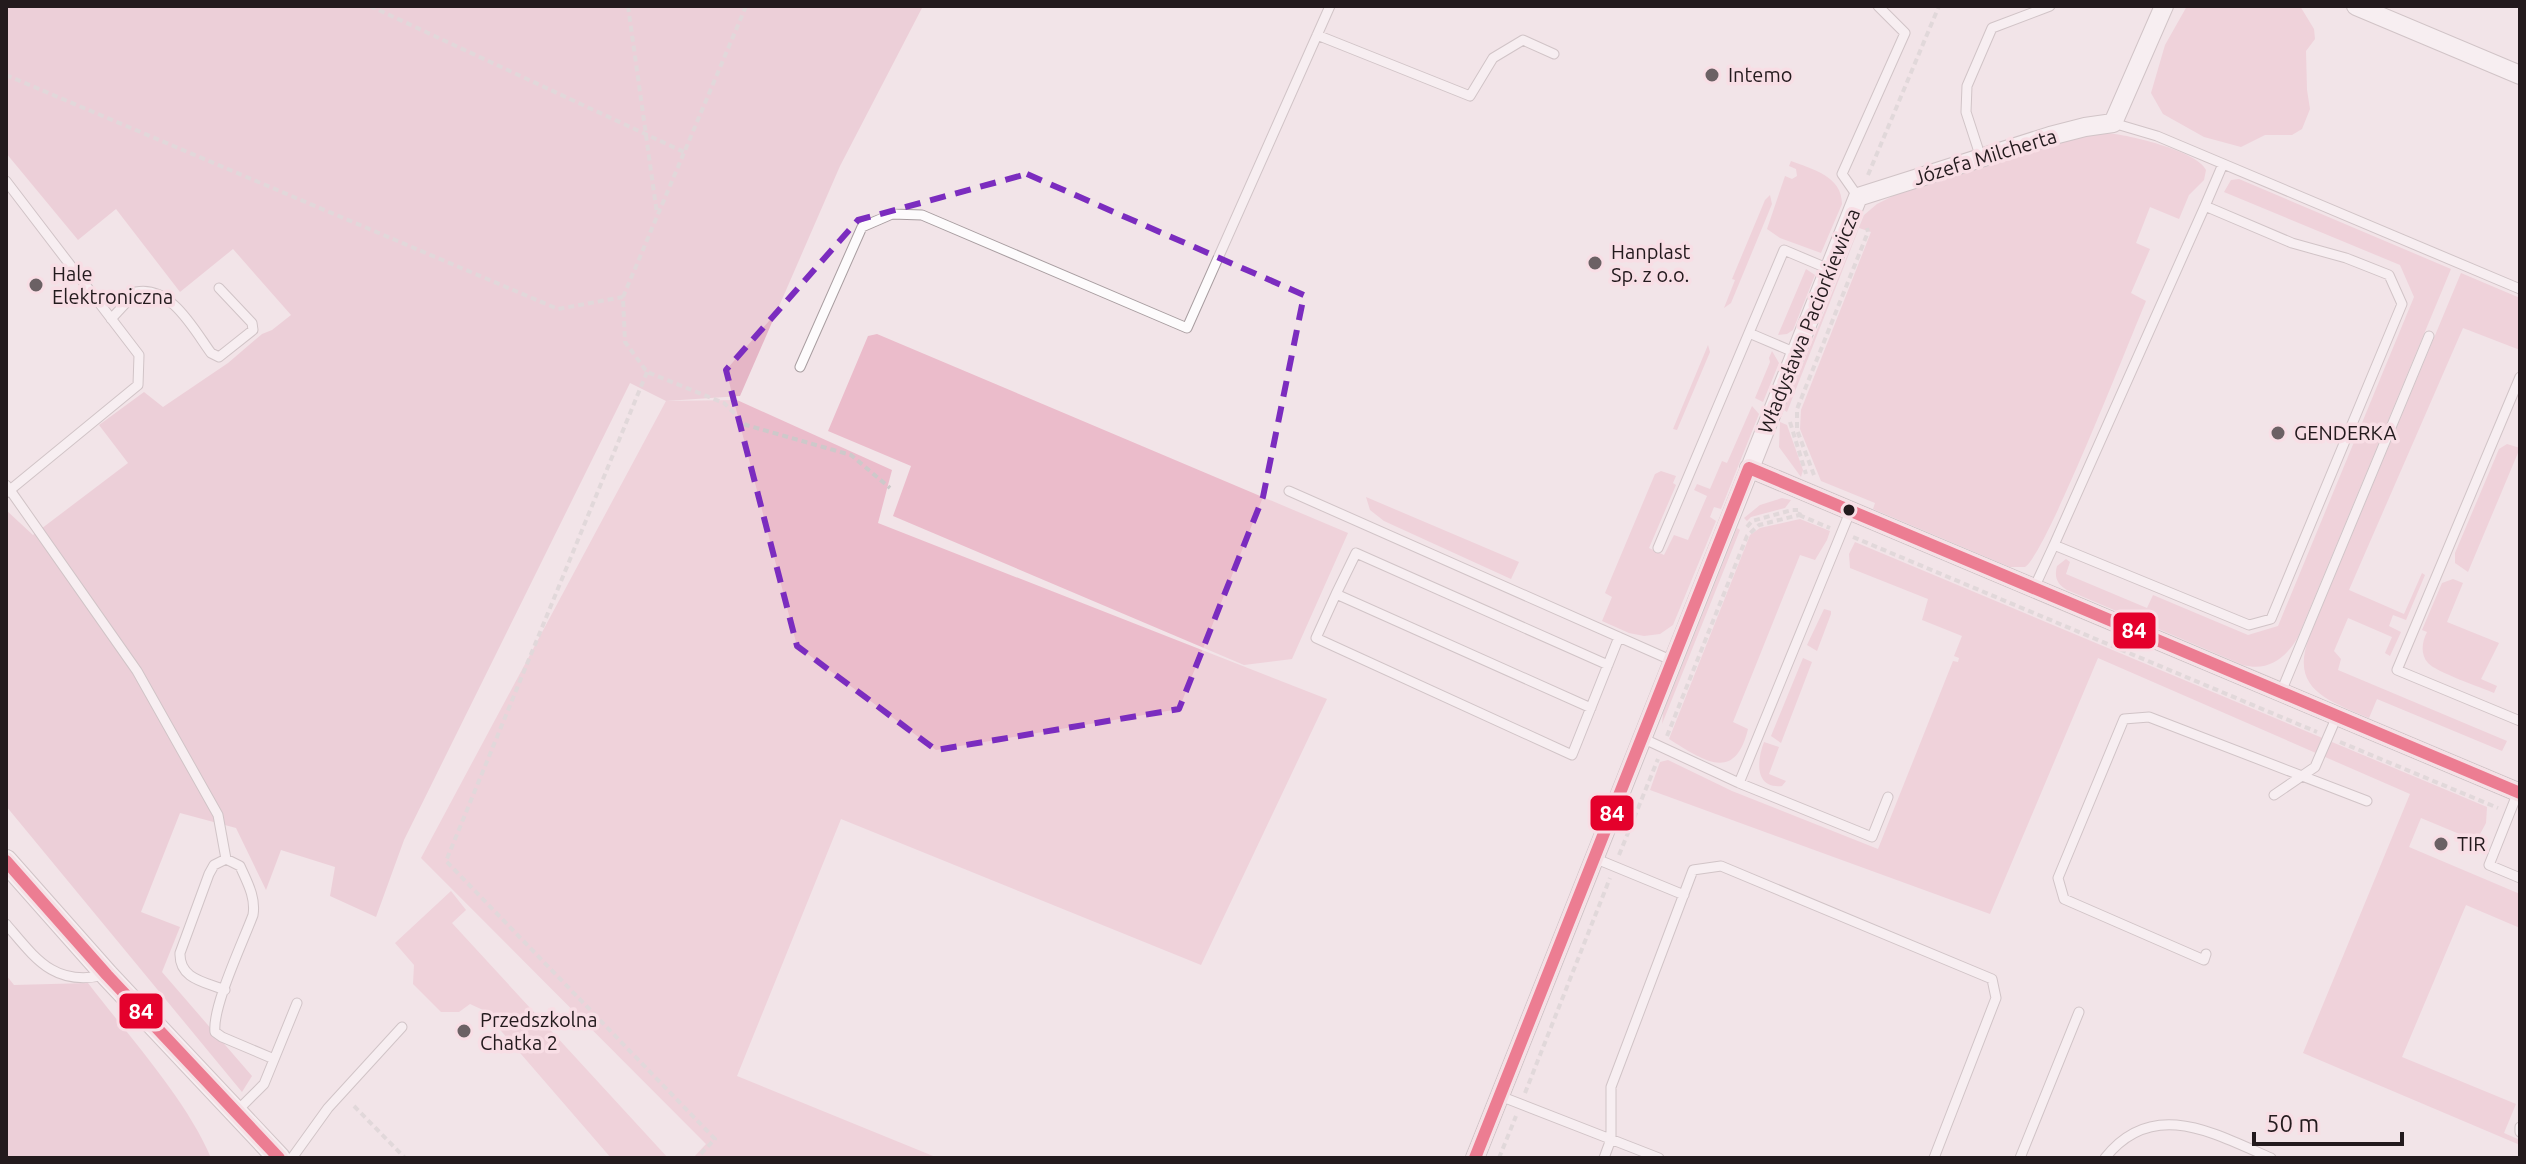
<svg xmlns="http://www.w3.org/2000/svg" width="2526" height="1164" viewBox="0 0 2526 1164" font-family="Ubuntu,sans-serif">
	<rect width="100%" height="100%" fill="#f2e4e8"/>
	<!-- green -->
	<path fill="#ebbccb" d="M2187 6H2300L2314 29 2315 39 2306 51 2307 90 2310 109 2302 129 2292 135H2265L2241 147 2204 137 2163 114 2151 93 2165 45Z
		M2103 133C2124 133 2198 151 2206 170L2204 180 2189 195 2179 219 2150 207 2136 243 2150 249 2131 293 2146 301C2130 339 2046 554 2025 567H2010L1873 509 1875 503 1821 481 1800 429 1801 410 1871 232 1859 228 1787 412 1784 410 1864 215 1877 204 1897 194 2082 136Z
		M1791 161C1812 169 1842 176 1842 204L1821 253 1780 238 1767 229 1785 176 1792 179 1797 176 1796 169 1789 166Z
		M2239 179 2451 269 2298 637C2286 658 2268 672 2243 665L2067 590C2057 584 2054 577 2057 566L2066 559 2070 562 2066 574 2147 608 2153 595 2248 635 2278 626 2414 297 2400 265 2224 192 2231 180Z
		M1770 195 1772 204 1731 303 1724 308 1735 280 1732 279 1765 200Z
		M1806 269 1815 275 1793 330 1787 334 1778 335Z
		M2461 273 2520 298V350L2463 328 2349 590 2404 614 2422 573 2425 575 2406 620 2393 615 2389 626 2401 632 2390 656 2385 653 2392 637 2348 618 2334 651 2341 659 2338 670 2507 741 2502 751 2377 699 2369 718C2330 701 2289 690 2309 638Z
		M877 334 1348 533 1292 659 1244 665 893 516 911 466 828 431 868 336Z
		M1708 345 1710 352 1677 430 1673 429Z
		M1772 351 1779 363 1763 402 1755 398 1770 362 1769 358Z
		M737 400 892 470 878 523 1327 699 1201 965 841 819 737 1076 938 1158H693L706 1144 421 858 666 401Z
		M1752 406 1759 414 1721 509 1714 507 1710 517 1716 521 1673 625 1660 634 1644 636 1629 633 1602 621 1612 597 1605 593 1655 474 1661 471 1676 476 1673 483 1676 485 1649 548 1664 555 1674 535 1688 540 1707 496 1694 490 1697 484 1710 489 1722 461 1727 463Z
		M1780 422 1787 425 1803 470 1801 477 1779 447Z
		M2507 444 2520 448 2468 572 2455 563V553L2499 449Z
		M1366 497 1519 562 1511 579 1384 521 1370 510Z
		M1782 498 1791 500 1785 508 1751 517 1747 521 1744 518 1760 505Z
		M1800 519 1830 531 1827 540 1815 560 1800 555 1733 722 1748 729C1735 783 1704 761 1669 739L1750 535 1760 528Z
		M1737 528 1740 530 1662 724 1663 713Z
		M1855 542 2487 807 2486 823 2479 836 2469 838 2421 818 2409 847 2520 894V928L2466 905 2402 1057 2516 1104 2504 1133 2520 1140V1145L2303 1053 2410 794 2098 658 1990 914 1650 790 1660 762 1668 760 1732 791 1878 849 1953 661 1958 662 1959 658 1954 656 1962 636 1922 620 1928 599 1850 568 1849 554Z
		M2453 579 2463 583 2447 622 2499 643 2481 679 2497 686 2494 693C2480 687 2436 672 2428 663 2420 654 2422 642 2427 632L2422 630 2442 583Z
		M1824 609 1831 611V614L1817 651 1807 645Z
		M1803 658 1812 662 1781 743 1771 736Z
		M1764 742 1779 747 1769 774 1786 781 1782 786C1754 789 1757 760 1764 742Z
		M451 891 466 910 452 923 668 1158H611L483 1010 470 1004 459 1012H441L413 984 414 965 395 943Z"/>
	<!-- forest -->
	<path fill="#e5b6c6" d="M6 6H923L840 166 740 396 666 401 630 383 404 840 376 917 330 896 335 867 281 850 266 890 236 828 180 813 141 912 180 927 162 972 252 1076 242 1092 6 806V510L33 535 128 463 99 425 144 392 163 407 228 363 262 334 272 330 291 315 233 249 180 292 116 209 78 240 6 153Z
		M6 975 14 985 88 983C127 1034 187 1100 211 1158H6Z"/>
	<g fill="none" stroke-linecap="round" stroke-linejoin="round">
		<defs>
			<path id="service" d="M1317 35 1470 96 1493 58 1523 40 1554 54
				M2113 123 2157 136 2520 289
				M1981 158 1966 112 1967 86 1992 28 2050 6
				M6 181 139 355 138 385 10 490 6 485
				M1858 197 1842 174 1905 33 1878 6
				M2205 206 2223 164
				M111 319 136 292C171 285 194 330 211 353L219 357 253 330 252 323 219 288
				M1749 333 1796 353
				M800 367 862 227 892 214 922 215 1187 328 1330 6
				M2520 377 2397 670 2520 721
				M1289 491 1673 661
				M6 493 10 490 137 671 218 815 226 859
				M1658 548 1784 250 1829 269
				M2034 588 2054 545 2249 625 2271 619 2402 304 2389 275 2346 258 2292 243 2205 206 2054 545
				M1336 594 1356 553 1608 665
				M2281 692 2429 336
				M1591 708 1336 594 1316 638 1572 755 1619 637
				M1642 738 1739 783 1872 837 1888 797
				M1739 783 1850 512
				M2518 792 2489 865 2520 878
				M2274 795 2315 767 2337 716
				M1594 858 1684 895
				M6 924C36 959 54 987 105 975
				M2206 954 2204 960 2064 899 2058 878 2124 719 2149 717 2367 801
				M225 990C205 982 179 979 180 953L209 874 214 865 226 859 240 866C247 882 256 897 253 915 243 942 212 1007 215 1032L222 1037 274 1059
				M1500 1096 1659 1158
				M236 1112 264 1084 297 1003
				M2520 1127V1132
				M292 1158 328 1108 402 1027
				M1604 1158 1611 1139V1087L1693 870 1721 866 1992 979 1996 998 1934 1158
				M2020 1158 2079 1012
				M2105 1158C2153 1097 2215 1134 2271 1158"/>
			<path id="minor" d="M2356 6 2520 75
				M1749 468 2520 793
				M1475 1158 1858 197 2050 136 2085 127 2113 123 2164 6"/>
			<path id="tertiary" d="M6 861 107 975 279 1158"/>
		</defs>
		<!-- service casing -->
		<use href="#service" stroke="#a89da0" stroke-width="11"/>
		<!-- minor casing -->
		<use href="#minor" stroke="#a89da0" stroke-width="20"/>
		<!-- tertiary casing -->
		<use href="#tertiary" stroke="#a89da0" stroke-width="24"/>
		<!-- path -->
		<path stroke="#cdc9ca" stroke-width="4" stroke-dasharray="6 4" stroke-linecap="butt" d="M370 6 684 152
			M628 6 657 214
			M746 6 623 297 625 342 647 372 724 403 746 425 851 455 890 488
			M6 75 558 309 623 297
			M1868 175 1939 6
			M647 372 446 861 715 1139 697 1158
			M1790 422 1806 474
			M1814 475 1797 430V409L1868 232 1867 228
			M1799 515 1830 528
			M1747 527 1752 521 1792 510H1798
			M1853 537 2317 732
			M1667 736 1747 536 1759 525 1799 515 1801 510
			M2340 742 2498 808
			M1619 855 1658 759
			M1525 1093 1610 878
			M354 1106 405 1158
			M1499 1158 1516 1116"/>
		<!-- service -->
		<use href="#service" stroke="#fdfbfc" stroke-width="9"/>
		<!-- minor -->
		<use href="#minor" stroke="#fdfbfc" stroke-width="18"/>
		<!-- tertiary -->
		<use href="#tertiary" stroke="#fdfbfc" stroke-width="22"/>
		<defs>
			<path id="bus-1" d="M1749 468 2520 793
				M6 861 107 975 279 1158
				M1475 1158 1749 468"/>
		</defs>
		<!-- bus-1 casing -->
		<use href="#bus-1" stroke="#f8dee5" stroke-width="18"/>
		<!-- bus-1 -->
		<use href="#bus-1" stroke="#e4002b" stroke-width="12"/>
	</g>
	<!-- marked area -->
	<path d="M0 0H2526V1164H0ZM1027 174 1304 295 1263 497 1179 709 936 750 797 646 726 370 858 220Z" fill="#f2e4e8" fill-opacity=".55" fill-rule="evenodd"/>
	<path fill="none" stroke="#7b2cbf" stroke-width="6" stroke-dasharray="16 10" stroke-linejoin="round" d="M1027 174 1304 295 1263 497 1179 709 936 750 797 646 726 370 858 220Z"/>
	<!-- markers -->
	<g fill="#6b6164" stroke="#f8dee5" stroke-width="3">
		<circle cx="1712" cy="75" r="8"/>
		<circle cx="1595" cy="263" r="8"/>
		<circle cx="36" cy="285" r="8"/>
		<circle cx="2278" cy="433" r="8"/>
		<circle cx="2441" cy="844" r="8"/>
		<circle cx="464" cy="1031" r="8"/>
	</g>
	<circle fill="#231a1d" stroke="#f8dee5" stroke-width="3" cx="1849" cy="510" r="7"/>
	<g text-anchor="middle" stroke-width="7" stroke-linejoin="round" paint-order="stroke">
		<!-- poi labels -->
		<g font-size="20" fill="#231a1d" stroke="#f8dee5" text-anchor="start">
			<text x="1728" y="82">Intemo</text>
			<text x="1611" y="259">Hanplast<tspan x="1611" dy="23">Sp. z o.o.</tspan></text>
			<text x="52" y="281">Hale<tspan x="52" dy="23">Elektroniczna</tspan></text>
			<text x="2294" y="440">GENDERKA</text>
			<text x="2457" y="851">TIR</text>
			<text x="480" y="1027">Przedszkolna<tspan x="480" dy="23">Chatka 2</tspan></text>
		</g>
		<!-- street labels -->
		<g font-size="20" fill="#231a1d" stroke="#f8dee5">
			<text transform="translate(1985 157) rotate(-17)" y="7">Józefa Milcherta</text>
			<text transform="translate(1809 321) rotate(-68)" y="7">Władysława Paciorkiewicza</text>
		</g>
	</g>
	<g stroke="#f8dee5" stroke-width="3">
		<rect x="2112" y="611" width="45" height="39" rx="8" fill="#e4002b"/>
		<rect x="1589" y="794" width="46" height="38" rx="8" fill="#e4002b"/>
		<rect x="118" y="992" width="46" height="38" rx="8" fill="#e4002b"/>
	</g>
	<g font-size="22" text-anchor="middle" font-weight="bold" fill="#fff">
		<text x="2134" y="638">84</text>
		<text x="1612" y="821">84</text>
		<text x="141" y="1019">84</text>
	</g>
	<!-- border -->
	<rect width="2526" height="1164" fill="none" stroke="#231a1d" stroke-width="16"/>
	<!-- scale -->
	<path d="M2254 1132v12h148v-12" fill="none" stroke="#231a1d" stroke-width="4"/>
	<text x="2266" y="1132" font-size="24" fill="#231a1d" stroke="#f8dee5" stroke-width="6" paint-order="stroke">50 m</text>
</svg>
